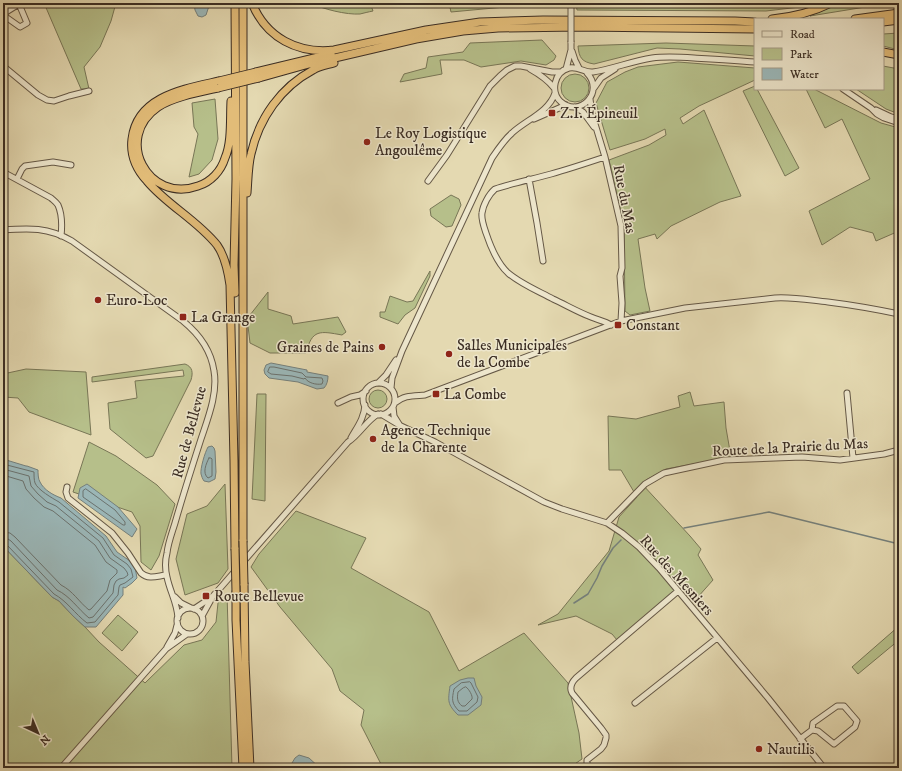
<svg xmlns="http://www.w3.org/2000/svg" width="902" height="771" viewBox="0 0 902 771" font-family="'IM FELL DW Pica',serif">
	<rect width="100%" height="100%" fill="#e4d9b1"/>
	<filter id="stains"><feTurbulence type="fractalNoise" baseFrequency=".005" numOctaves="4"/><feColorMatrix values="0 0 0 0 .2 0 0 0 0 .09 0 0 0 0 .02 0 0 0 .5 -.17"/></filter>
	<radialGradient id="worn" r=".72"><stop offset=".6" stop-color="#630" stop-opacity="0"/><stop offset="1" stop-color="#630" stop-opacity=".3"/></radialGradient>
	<!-- green -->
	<path fill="#b6bf8a" stroke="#787656" d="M44 3H116L111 21 100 47 84 67 89 89H81Z
		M311 3H370L373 11C368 12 364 13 360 14 347 15 322 9 311 3Z
		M449 3H503L505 7 451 12Z
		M576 3H809L800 7 766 11 577 10Z
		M840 3H890L810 16Z
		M899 33V50L883 46V34Z
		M542 40 556 56 554 60 546 65 521 61 481 67 464 60H440L442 74 400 82 404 74 426 68 428 57 463 52 470 43Z
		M666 43 755 46V56L680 49 657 48 594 64C582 62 579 58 578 46Z
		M678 62 755 68V80L699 106 680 118 683 124 704 110 741 196 720 202 671 226 657 239 655 234 638 239 645 288 650 311 630 315 625 311 624 225 609 160 649 145 666 135 665 129 645 139 610 150 596 103 607 82 625 72 638 67Z
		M883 66 899 69V114L886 109 856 89H883Z
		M561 88a14 14 0 1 1 28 0a14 14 0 1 1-28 0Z
		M755 86V89H757L799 168 785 176 743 91Z
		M806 89H814L881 123 899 128V231L876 241 873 233 850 227 822 245 809 211 870 179 842 119 825 128Z
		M215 99 218 139 212 160 199 174 189 177 198 134 194 127 192 103Z
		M451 195 459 199 461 205 452 226 446 227 431 216 430 209Z
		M430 271V276L415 308 405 315 398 324 380 317V312H385L390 296 407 302 413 301Z
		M268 292V309L291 316 293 324 338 317 346 332 342 335C320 331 312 329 306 353H270L250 343 248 326 250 315Z
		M185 364C193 367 193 373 191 380L153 456 146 458 110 429 108 403 137 398 135 381 184 376 183 370 92 382V377Z
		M26 369 86 372 91 435 29 412 18 398 3 397V374Z
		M369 399a9 9 0 1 1 18 0a9 9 0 1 1-18 0Z
		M690 392 694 406 724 402 726 428 731 457 666 469 646 480 642 484 690 536 701 549 698 555 713 580 697 598 683 583 617 640 612 634 576 616 538 625 558 614 609 551 619 517 637 497 621 470H609L608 416 636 419 680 407 678 396Z
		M257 394H266L265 501 252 499Z
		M89 442 116 456 157 485 175 504 159 556 151 570 141 562 140 526 132 512 73 492Z
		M225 484 228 569 218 583 185 595 176 559 187 514 207 506Z
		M296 511 366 538 351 568 429 612 459 671 524 633 568 683 579 733 582 759 569 768H383L361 725 364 710 340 691 332 669 280 607 251 567 259 554Z
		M3 546 52 597 59 601 73 616 85 627 99 642 145 683 184 645 202 640 216 622 218 603 227 593 232 768H3Z
		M118 615 138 632 122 651 102 633Z
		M899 626V640L858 674 852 667Z"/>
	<!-- water -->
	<path fill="#9bb7b8" stroke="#75807c" d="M194 3H210L206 15 202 17 198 16 195 10Z
		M271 363 307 370V372L328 376C328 380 327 385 324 388L317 389 298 382 269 378 265 374 264 370 266 365Z
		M212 446 214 448 215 451 216 472 215 479 209 482 204 481C202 478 202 477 201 474 200 469 205 452 208 447Z
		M3 459 26 466H27L38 470C38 473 38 479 40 482 44 490 53 495 61 498L106 536 117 552 130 561 135 567 137 578 132 583 125 588 123 587V595L96 627H85L73 616 59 601 52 597 3 546Z
		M87 484 118 507 137 529 132 537 78 498 80 488Z
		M468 678H474L476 686 482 697 481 705 468 715H458C447 704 448 701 450 686L460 680Z
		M299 755 309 758 320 768H289L295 758Z"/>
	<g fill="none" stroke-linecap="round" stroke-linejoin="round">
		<!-- shore -->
		<path stroke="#6b726e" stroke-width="1" d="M270 367H274L302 373 306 377H307L322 378 323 381 322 384C316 385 308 383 305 378L304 379 292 376 271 374 268 372Z
			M209 458H211L212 459V476L208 478C202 473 206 464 209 458Z
			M3 464 34 472C34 476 34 480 35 483 38 490 52 498 59 502L103 538 114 555 127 564 131 569 133 577 125 583 120 585 119 587 118 595 95 622 87 623C75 614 67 601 54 594L7 545 3 543
			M3 469 29 476 31 486 38 494 47 502 56 506 99 541 110 558 124 568 127 572 128 575 124 578 119 579 116 581 114 585 113 593 93 617 89 618C78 609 70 596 57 590L11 541 8 539 3 538
			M3 475 23 481 26 489 34 498 44 507 53 511 95 545 106 562 117 570V573L110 580 107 591 91 609 89 610C79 602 73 591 61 585L15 537 10 533 3 532
			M86 489 115 510 125 522V525H123L83 497V491Z
			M470 682 471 683 478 697 477 702 467 711H459C451 703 452 699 454 689L461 683Z
			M466 687C469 689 473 696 472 699L465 706H462C457 702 457 698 458 692L463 688Z"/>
		<!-- stream -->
		<path stroke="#75807c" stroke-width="1.5" d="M684 528 769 512 899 544
			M574 603 588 594 597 578 602 566 613 548 621 540"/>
		<defs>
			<path id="minor" d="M3 14 19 4 27 23 20 27 3 15
				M572 51 575 60 579 68
				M3 66 38 95 47 100 54 101 69 96 89 91
				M530 69C539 74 548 80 554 88
				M566 69 571 50V42
				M587 73C605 92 580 118 561 102 550 92 554 72 569 68 579 66 584 73 593 72 613 69 632 61 652 58 666 56 680 57 694 58 714 59 735 60 755 62
				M594 88 601 78 615 69
				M843 89 871 108 877 114 884 118 899 123
				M590 99 592 114 605 157 621 226 622 268 620 276 622 303 621 321
				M575 107 583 112 594 127
				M876 110 891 117 899 119
				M534 119 566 105
				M605 157C587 163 569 169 551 174 533 179 513 183 495 189 489 194 483 205 482 213 481 219 484 227 486 233 491 248 497 263 508 273 521 284 538 291 553 299 566 305 578 312 591 317 598 320 605 321 611 325
				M3 172 51 198C53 200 56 202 58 205 62 214 62 227 61 236
				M17 179 22 169 25 166 53 162 71 165
				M529 179 537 223 543 261
				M428 181 447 155 490 86 500 76 507 70 515 66H521L552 72H561
				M3 230C29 228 48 227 72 241L183 321C199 334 211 350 214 371 218 393 208 418 201 439 192 467 183 495 175 523 172 533 168 543 167 553 165 561 165 569 167 577 170 592 177 602 178 618
				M378 383 386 375 396 360
				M363 399a16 16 0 1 1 32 0a16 16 0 1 1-32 0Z
				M391 388 392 378 402 351 492 158C498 149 504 140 512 133 526 120 549 112 555 93
				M847 393 853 458
				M338 403 351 397 360 395 366 391
				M395 403C404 395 413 396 425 395L621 321 685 308 775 298C794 297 809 300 828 302 852 305 875 309 899 314
				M393 407 394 416 399 424
				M381 414 401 426 435 442 544 502 562 509 607 523 622 533 639 547 659 568 685 599 768 698 824 768
				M351 438C357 427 364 419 365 405
				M67 487 66 492 68 498 112 533 128 553 141 573C149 580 157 576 166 575
				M607 523 645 484 664 473 724 460 802 457 840 460 884 454 899 450
				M175 597 181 603 191 608
				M177 621a13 13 0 1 1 26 0a13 13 0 1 1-26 0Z
				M194 609 212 597
				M202 616 213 596 222 586 348 442C360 434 366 421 378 414
				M167 647 175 633 177 625
				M635 703 717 638
				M800 739 812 730 813 723 837 706H844L857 721 855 727 834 744 818 731 812 730
				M61 768 166 649 187 634
				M588 768 587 764V760L601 749 604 745 606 738V735L601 728 572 693C569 687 572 682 576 678L678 591"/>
			<path id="highway" d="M235 3 236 179 234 265 235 293
				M252 3C266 38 298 54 334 50L426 30 480 22 543 20 735 21 755 22
				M772 19C792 17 813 12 831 3
				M855 19 899 13
				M883 22 899 20
				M883 52 899 55
				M256 72 331 54
				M259 78 309 64 416 39 463 31 498 28 580 27 755 29
				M219 81C184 89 137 96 132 139 130 155 136 169 147 181 167 205 197 220 217 245 225 256 228 271 230 285L234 461 235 549
				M218 88C200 92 173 97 158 107 113 138 148 204 198 186 211 182 221 171 225 158 232 142 230 119 231 101
				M247 193C248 180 248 166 251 154 259 118 281 87 313 70 319 66 327 65 334 63
				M243 541V3
				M244 584 245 662 250 768
				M236 592V620L243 768"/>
		</defs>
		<!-- minor casing -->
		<use href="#minor" stroke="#655846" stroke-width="7"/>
		<!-- highway casing -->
		<use href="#highway" stroke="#3b2d23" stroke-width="9"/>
		<!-- minor -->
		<use href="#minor" stroke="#ede6cc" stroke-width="5"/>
		<!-- highway -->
		<use href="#highway" stroke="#e2bc78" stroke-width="7"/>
		<defs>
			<path id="minor-bridge" d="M571 42V8"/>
			<path id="highway-bridge" d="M219 81 256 72
				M218 88 259 78
				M243 541 244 584
				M235 549 236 592"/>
		</defs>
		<!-- minor-bridge casing -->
		<use href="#minor-bridge" stroke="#655846" stroke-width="7" stroke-linecap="butt"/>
		<!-- highway-bridge casing -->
		<use href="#highway-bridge" stroke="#3b2d23" stroke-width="9" stroke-linecap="butt"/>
		<!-- minor-bridge -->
		<use href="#minor-bridge" stroke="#ede6cc" stroke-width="5"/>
		<!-- highway-bridge -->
		<use href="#highway-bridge" stroke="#e2bc78" stroke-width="7"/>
	</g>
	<!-- markers -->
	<g fill="#8f2418" stroke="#ede6cc" stroke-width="1.5">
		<rect x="548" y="109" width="8" height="8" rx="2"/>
		<circle cx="367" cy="142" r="4"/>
		<circle cx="98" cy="300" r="4"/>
		<rect x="179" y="313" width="8" height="8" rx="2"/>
		<rect x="614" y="321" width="8" height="8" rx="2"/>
		<circle cx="382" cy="347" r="4"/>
		<circle cx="449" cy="354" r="4"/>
		<rect x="432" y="390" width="8" height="8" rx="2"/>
		<circle cx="373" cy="439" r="4"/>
		<rect x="202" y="592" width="8" height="8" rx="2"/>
		<circle cx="759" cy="749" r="4"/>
	</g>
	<g text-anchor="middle" stroke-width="3" stroke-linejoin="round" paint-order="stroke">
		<!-- poi labels -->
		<g font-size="15" fill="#3b2d23" stroke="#ede6cc" text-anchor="start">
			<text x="560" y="118">Z.I. Épineuil</text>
			<text x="375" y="138">Le Roy Logistique<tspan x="375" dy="17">Angoulême</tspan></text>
			<text x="106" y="305">Euro-Loc</text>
			<text x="191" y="322">La Grange</text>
			<text x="626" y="330">Constant</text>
			<text x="457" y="350">Salles Municipales<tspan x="457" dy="17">de la Combe</tspan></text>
			<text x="374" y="352" text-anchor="end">Graines de Pains</text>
			<text x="444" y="399">La Combe</text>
			<text x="381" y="435">Agence Technique<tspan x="381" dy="17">de la Charente</tspan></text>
			<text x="214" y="601">Route Bellevue</text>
			<text x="767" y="754">Nautilis</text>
		</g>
		<!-- street labels -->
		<g font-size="15" fill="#3b2d23" stroke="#ede6cc">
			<text transform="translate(625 199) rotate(79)" y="5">Rue du Mas</text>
			<text transform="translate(189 432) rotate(-75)" y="5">Rue de Bellevue</text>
			<text transform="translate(790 447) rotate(-3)" y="5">Route de la Prairie du Mas</text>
			<text transform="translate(677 575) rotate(48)" y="5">Rue des Mesniers</text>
		</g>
	</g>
	<!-- margin -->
	<rect width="902" height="771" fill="none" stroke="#e4d9b1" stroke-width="16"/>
	<rect x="4" y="4" width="894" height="763" fill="none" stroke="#3b2d23" stroke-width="2"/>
	<rect x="8" y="8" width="886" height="755" fill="none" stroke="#3b2d23"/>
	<!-- legend -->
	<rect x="754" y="18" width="130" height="72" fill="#ede6cc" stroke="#a69c88"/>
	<rect x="762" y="31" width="20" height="6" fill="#ede6cc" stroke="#a69c88"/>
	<text x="790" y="38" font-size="12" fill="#3b2d23">Road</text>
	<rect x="762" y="48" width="20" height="12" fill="#b6bf8a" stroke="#a69c88"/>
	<text x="790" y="58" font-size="12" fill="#3b2d23">Park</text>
	<rect x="762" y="68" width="20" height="12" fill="#9bb7b8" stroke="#a69c88"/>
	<text x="790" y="78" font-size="12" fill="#3b2d23">Water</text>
	<!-- north arrow -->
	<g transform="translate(38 733) rotate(136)" stroke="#ede6cc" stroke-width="3" paint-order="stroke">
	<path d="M0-3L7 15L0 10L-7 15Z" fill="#3b2d23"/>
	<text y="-6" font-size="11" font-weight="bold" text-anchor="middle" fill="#3b2d23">N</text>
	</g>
	<rect width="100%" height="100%" filter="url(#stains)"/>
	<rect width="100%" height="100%" fill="url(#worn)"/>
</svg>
